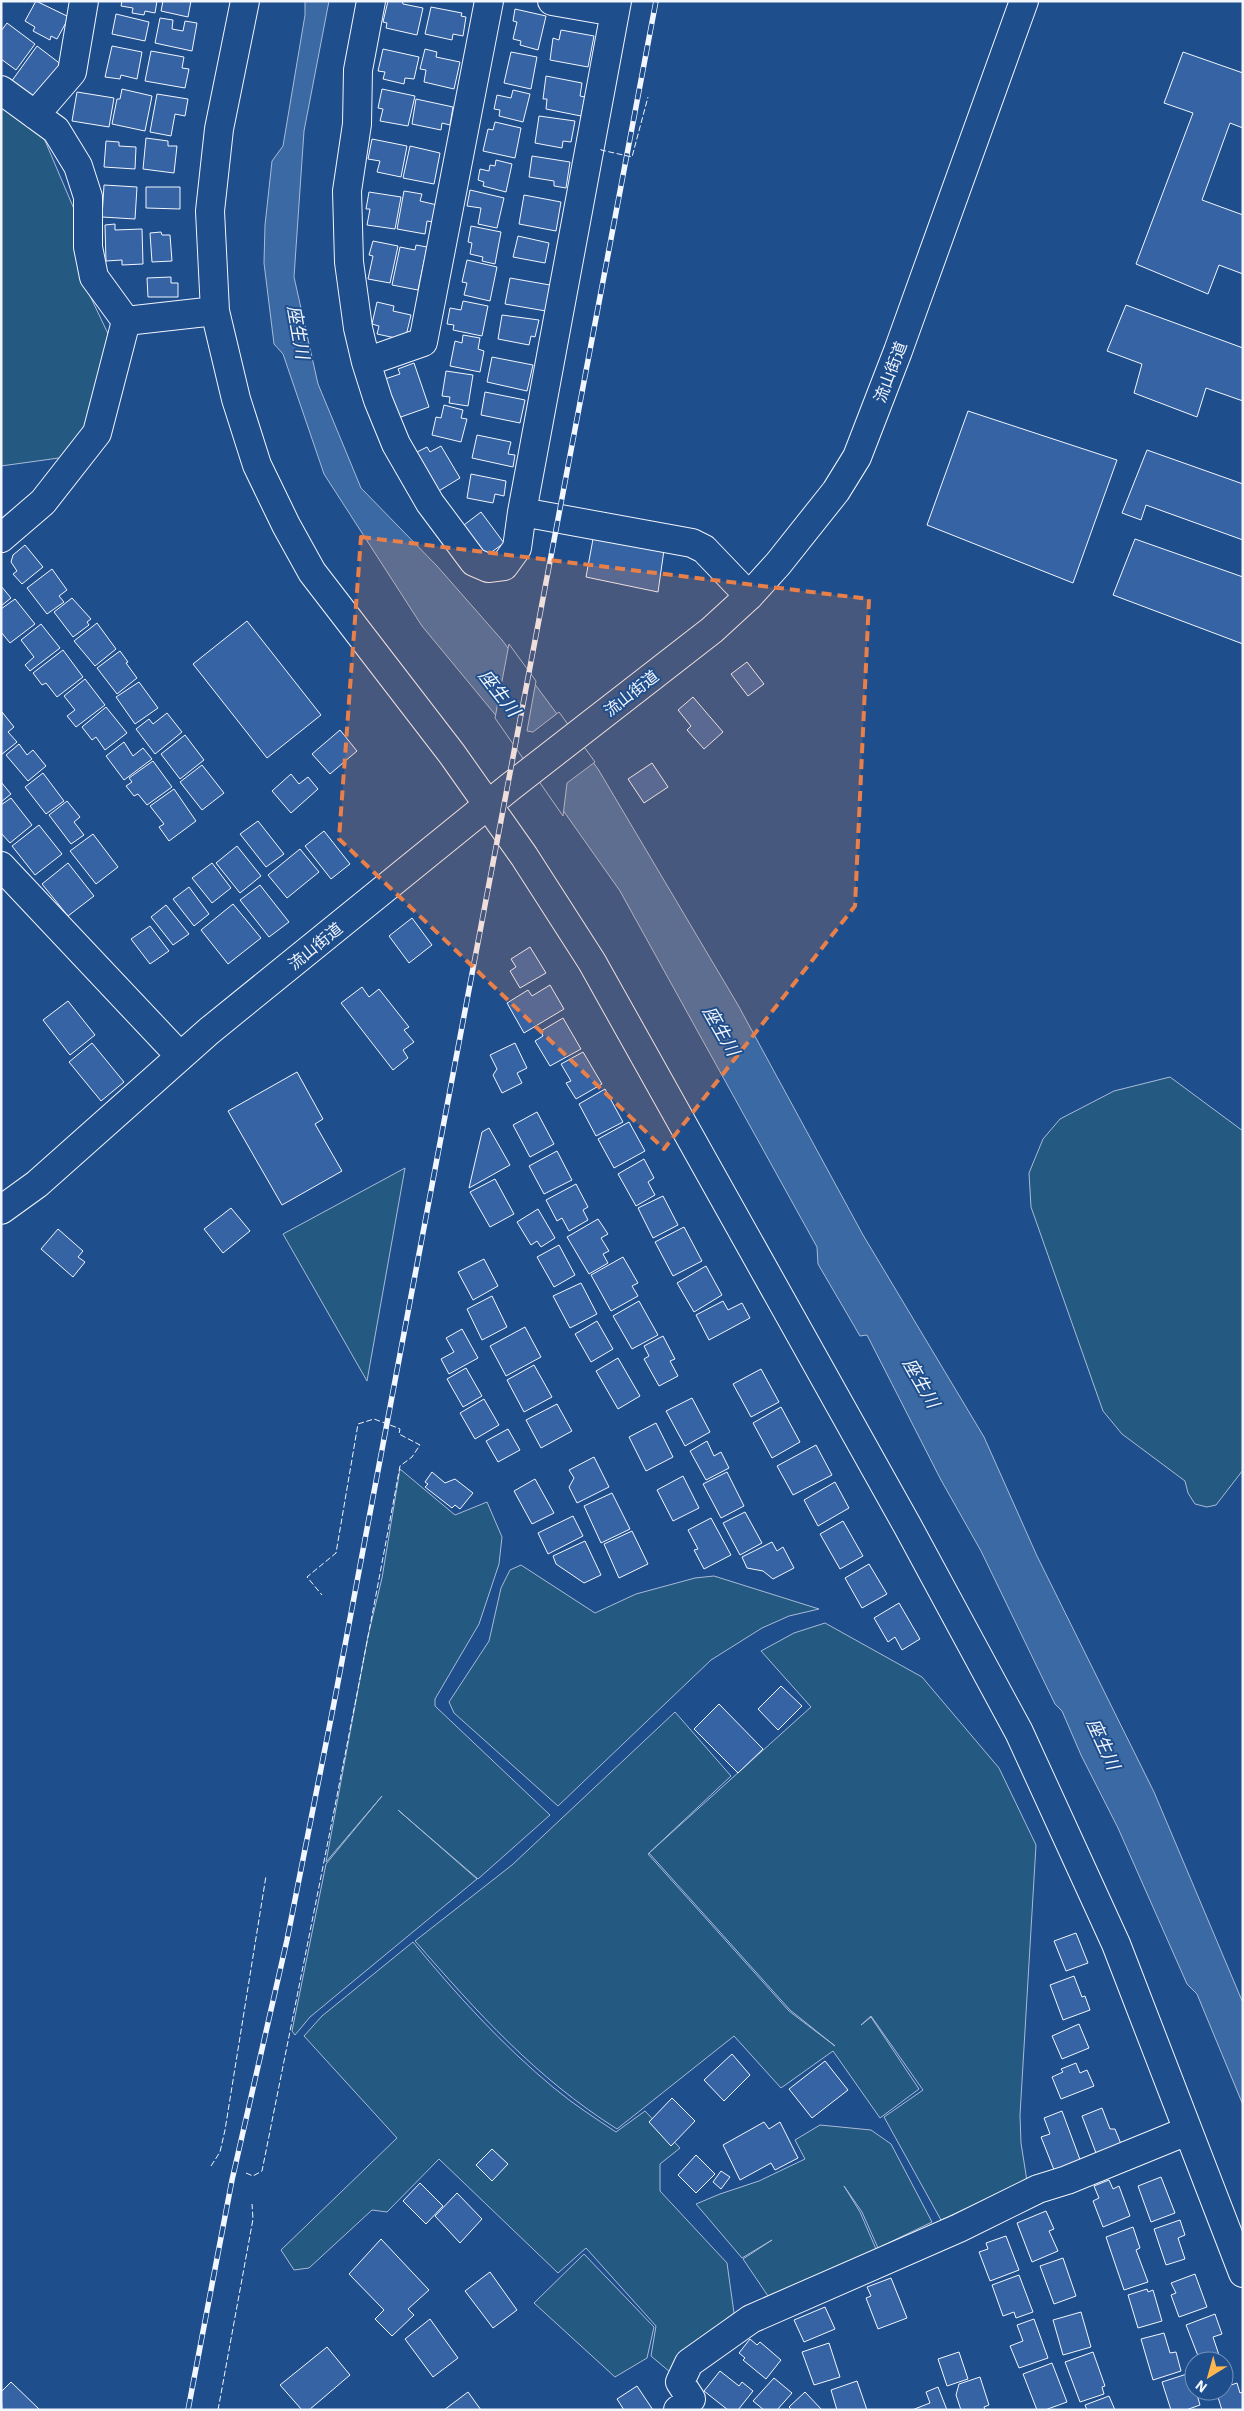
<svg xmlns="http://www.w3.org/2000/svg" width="1244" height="2411" viewBox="0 0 1244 2411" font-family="'IBM Plex Sans','Noto Sans JP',sans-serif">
	<rect width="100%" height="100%" fill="#1f4e8c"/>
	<!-- green -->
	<path fill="#245a82" stroke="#a8bbd7" d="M1 106 43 136 77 216 83 281 111 340 90 418 66 457 1 466Z
		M1170 1077 1243 1131V1470L1216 1505 1207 1507 1195 1504 1188 1493 1185 1481 1122 1434 1103 1411 1031 1207 1029 1173 1043 1139 1060 1119 1114 1091Z
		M405 1168 367 1381 283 1234Z
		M400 1469 455 1515 487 1502 502 1537 499 1564 479 1624 435 1699V1706L550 1815 478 1879 398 1810 477 1879 310 2017 295 2035 292 2031 326 1864 382 1796 326 1862 368 1636 382 1578Z
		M521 1565 595 1613 636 1594 695 1578 714 1576 819 1609 789 1616 762 1628 711 1660 558 1806 454 1713 449 1702 489 1641 501 1588 510 1570Z
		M825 1623 922 1677 999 1768 1036 1845 1020 2115 1021 2143 1027 2181 941 2220 884 2117 923 2090 871 2016 861 2025 871 2017 919 2089 880 2118 833 2051 781 2088 734 2036 617 2129C536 2078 477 2012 415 1941L512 1865 675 1712 731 1776 648 1854 789 2011 835 2046 790 2010 649 1853 811 1707 761 1651 794 1633Z
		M413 1942C455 1993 502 2045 554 2088 573 2104 595 2118 616 2132L645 2111 680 2148 660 2164V2191L727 2263 734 2313 679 2356 670 2372 651 2356 656 2326 586 2248 558 2273 439 2159 387 2212 372 2210 309 2268 294 2270 281 2250 397 2138 304 2036 322 2016Z
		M820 2125 871 2130 891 2144 932 2222 878 2248 862 2212 844 2186 860 2212 876 2249 770 2299 743 2259 772 2240 742 2258 696 2204 720 2194 759 2181 805 2159 795 2140Z
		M584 2254 654 2327 647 2358 615 2377 534 2303Z"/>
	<!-- water -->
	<path fill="#3b69a3" stroke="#a8bbd7" d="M305 1H329L304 131 294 277 318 384 361 488 437 566 502 640 598 769 738 1005 863 1235 984 1437 1037 1556 1154 1792 1243 2003V2105L1197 1994 1187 1984 1118 1828 1081 1755 1062 1711 1055 1704 981 1551 941 1480 867 1335 860 1336 818 1264 817 1247 620 891 498 718 422 626 324 474 283 354 274 344 264 263 265 225 272 161 283 146 305 15Z"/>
	<!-- pier -->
	<path fill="#1f4e8c" stroke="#a8bbd7" d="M509 644 536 681 527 731 533 732 559 712 595 762 567 783 563 816 495 718Z"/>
	<!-- building -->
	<path fill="#3563a3" stroke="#f2f6ff" d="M36 1 69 17 57 39 51 36 50 40 33 31 35 27 25 21Z
		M122 1H157L155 13 145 11 144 15 132 13 133 8 121 6Z
		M163 1H191L188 17 161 11Z
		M388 1H402L403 4 423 8 417 35 386 28 387 23 383 22Z
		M431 7 462 13 461 16 466 17 463 36 453 34 452 40 425 34Z
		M515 9 546 16 538 50 520 45 521 41 513 39 517 22 513 21Z
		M116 14 149 22 145 41 112 34Z
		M160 18 173 20 172 29 183 31 185 21 197 23 192 51 155 43Z
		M7 23 35 44 16 70 1 59V31Z
		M561 30 594 36 588 67 550 60 553 38 559 40Z
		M37 46 62 65 36 100 11 82Z
		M112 46 142 52 137 79 121 75 120 79 105 77Z
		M383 49 419 57 414 79 405 78 404 84 383 79 385 72 378 71Z
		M425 49 437 52 436 57 460 62 454 89 424 82 426 70 420 69Z
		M151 51 184 57 182 68 189 69 185 88 145 81Z
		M511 52 537 57 531 89 504 83Z
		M1183 52 1243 73V128L1230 123 1202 200 1243 215V274L1219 265 1208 294 1136 264 1193 113 1164 103Z
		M546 76 582 83 580 96 585 97 581 116 546 109 547 99H543Z
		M122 89 152 96 145 131 112 124 117 99H120Z
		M382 89 415 96 408 126 380 121 383 109 378 108Z
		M513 90 530 94 523 122 499 116 500 110 494 109 497 95 511 98Z
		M77 92 114 98 109 127 72 121Z
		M157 94 188 99 185 116 175 114 171 136 150 132Z
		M416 99 453 107 450 125 442 123 441 130 412 124Z
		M539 116 575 121 571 142 563 141 562 148 535 143Z
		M495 122 521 128 515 158 483 151 488 129 493 130Z
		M146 138 168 141V146H177L174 173 143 169Z
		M372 139 407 146 401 177 377 172 380 161 368 159Z
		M106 141 119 142V146L136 147 135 169 104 167Z
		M410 146 440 153 434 184 403 178Z
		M532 156 570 162 566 188 554 186V181L529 177Z
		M496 160 512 164 506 192 483 186 484 182 478 180 480 169 489 171 490 165 495 166Z
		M104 185 137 187 135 219 102 217Z
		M146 187H180V209L146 208Z
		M470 190 504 198 497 228 478 224 481 208 467 206Z
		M404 191 422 194 420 201 437 205 434 222 427 221 425 234 397 229Z
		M369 192 401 197 395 229 367 225 370 209H366Z
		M524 195 561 202 556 231 519 224Z
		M115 224V230L142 229 143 264 122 265V260L106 261 105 225Z
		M471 226 501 232 495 264 482 261 483 257 470 254 472 243 468 242Z
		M161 232 162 235H170L172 261 152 262 150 233Z
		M518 236 549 243 545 263 513 257Z
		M373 241 398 246 390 283 368 279 373 256 369 255Z
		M416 245 427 247 418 290 392 285 400 247 415 250Z
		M467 260 497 267 490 301 464 295 467 283 462 282Z
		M171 277V283H178V297H148L147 278Z
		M510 278 550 285 546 311 505 304Z
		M463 301 488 306 482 336 453 330 454 325 447 324 450 308 461 310Z
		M377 302 394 306 393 311 411 315 405 340 377 334 379 326 372 324Z
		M1126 305 1243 348V401L1206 388 1197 417 1134 393 1142 364 1107 351Z
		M502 315 539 320 535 337 531 336 529 345 498 339Z
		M463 335 480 338 478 349 484 351 480 372 450 366 455 341 462 343Z
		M492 357 533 365 527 391 487 382Z
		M414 363 429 407 398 418 385 379 400 374 398 369Z
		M446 371 473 375 468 406 449 403 450 397 442 396Z
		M485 392 525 400 520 423 481 415Z
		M444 405 463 410 461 418 467 419 461 442 432 435 436 417 441 418Z
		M968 411 1117 460 1073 583 927 525Z
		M477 435 511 442 508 454 515 455 513 467 472 458Z
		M441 446 460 478 437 492 415 453 427 447 430 452Z
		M1147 450 1243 484V540L1146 505 1141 520 1122 513Z
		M471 474 506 481 504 496 495 494 493 503 467 498Z
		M481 512 504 543 482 559 462 533 467 529 464 525Z
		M593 539 664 550 658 592 586 577Z
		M1135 539 1243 577V644L1113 595Z
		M25 545 43 567 22 584 13 574 17 571 11 562 13 555Z
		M52 569 67 590 59 596 64 602 47 614 27 588Z
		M1 586 11 598 1 606Z
		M72 598 91 619 87 622 89 625 73 637 54 612Z
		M15 599 35 624 10 643 1 632V609Z
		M247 621 321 715 267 758 193 664Z
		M97 623 116 649 95 666 74 641Z
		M41 624 60 648 30 671 25 665 34 657 21 640Z
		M63 650 83 677 57 697 46 683 42 685 33 673Z
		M120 651 128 662 126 663 137 678 117 694 97 668Z
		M747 662 764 684 748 696 731 674Z
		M85 679 105 705 76 727 67 716 75 710 64 696Z
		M139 682 158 708 135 724 116 697Z
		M693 697 723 732 704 749 687 730 691 726 678 710Z
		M106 707 127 733 105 750 96 737 92 740 82 727Z
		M2 712 14 727 8 732 17 742 1 755Z
		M167 713 182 732 155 754 136 729 149 719 153 724Z
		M340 730 357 751 330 774 312 754Z
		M185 735 204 760 180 779 161 754Z
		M124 742 133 756 143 748 152 759 124 780 106 756Z
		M19 744 27 755 33 750 46 766 28 781 6 755Z
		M153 761 172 787 147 805 138 794 134 796 126 786 132 782 129 778Z
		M652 763 668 787 644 803 628 779Z
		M202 765 224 793 202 810 180 782Z
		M43 773 64 801 46 814 25 787Z
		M291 774 299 784 308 777 318 789 291 813 272 791Z
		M1 782 11 794 1 802Z
		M174 789 196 821 169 841 159 827 164 824 150 806Z
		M11 798 32 825 10 843 1 833V805Z
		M67 801 80 817 74 822 84 835 71 844 49 815Z
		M258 821 284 854 266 867 240 834Z
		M39 825 62 854 35 875 12 846Z
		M324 831 350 864 331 879 305 846Z
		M93 834 118 867 96 884 70 851Z
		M237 846 261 876 240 893 216 863Z
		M300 849 319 872 287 898 268 875Z
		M68 863 94 896 68 916 42 884Z
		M212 863 231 888 212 903 192 878Z
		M260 885 289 922 269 937 240 900Z
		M189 887 209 914 194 926 173 899Z
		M233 904 261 938 228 964 201 930Z
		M166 905 189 934 173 945 151 917Z
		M412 918 432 945 409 963 389 936Z
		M150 926 169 951 150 964 131 939Z
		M530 947 546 973 520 988 510 971 516 967 511 959Z
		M550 985 564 1009 524 1033 507 1003 528 990 532 996Z
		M362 987 369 997 379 989 409 1027 404 1030 414 1042 403 1050 408 1058 393 1070 341 1003Z
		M68 1001 95 1035 70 1055 43 1020Z
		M563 1018 581 1049 550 1066 535 1041 543 1036 541 1031Z
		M92 1043 124 1082 101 1101 69 1062Z
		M515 1043 527 1068 517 1073 522 1083 502 1093 493 1075 497 1069 490 1055Z
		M583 1052 602 1084 576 1099 566 1083 571 1081 561 1064Z
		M297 1072 323 1119 315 1124 342 1171 282 1205 228 1111Z
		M605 1089 623 1122 596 1136 579 1104Z
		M537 1112 554 1144 530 1157 513 1125Z
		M629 1122 645 1151 614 1168 598 1139Z
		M489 1128 510 1165 469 1188 482 1132Z
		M557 1151 572 1180 544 1194 529 1166Z
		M644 1159 654 1178 648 1182 655 1195 636 1206 618 1174Z
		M495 1179 514 1214 490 1227 470 1192Z
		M576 1184 588 1207 583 1210 588 1220 569 1231 562 1218 557 1221 546 1200Z
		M663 1196 678 1225 653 1238 638 1208Z
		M231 1208 250 1231 223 1253 204 1229Z
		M538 1209 555 1238 541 1247 537 1241 531 1245 517 1222Z
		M598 1219 608 1234 601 1238 609 1251 603 1254 608 1263 589 1274 567 1237Z
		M684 1227 702 1261 673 1276 655 1242Z
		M58 1229 83 1251 78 1257 85 1262 73 1277 41 1249Z
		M559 1245 575 1275 554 1287 537 1257Z
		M623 1257 638 1283 632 1286 638 1296 611 1311 591 1275Z
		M484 1259 498 1286 473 1300 458 1272Z
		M706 1266 722 1295 694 1312 677 1283Z
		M581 1283 597 1314 570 1328 553 1296Z
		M492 1296 507 1327 482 1340 467 1309Z
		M639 1301 658 1335 632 1349 613 1316Z
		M723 1301 728 1310 742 1303 750 1318 709 1340 696 1315Z
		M597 1321 613 1349 591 1362 575 1334Z
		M525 1327 541 1357 506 1376 490 1346Z
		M462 1329 478 1358 449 1374 441 1359 454 1352 446 1338Z
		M663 1336 675 1359 670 1361 678 1376 659 1386 644 1359 649 1356 644 1346Z
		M618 1358 640 1396 618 1409 596 1371Z
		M534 1365 552 1397 524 1412 507 1380Z
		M466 1368 482 1396 463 1407 447 1379Z
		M761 1369 779 1402 751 1417 733 1384Z
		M692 1398 710 1432 685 1446 666 1411Z
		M484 1399 499 1425 475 1439 460 1413Z
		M557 1404 572 1431 541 1448 526 1420Z
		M781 1407 800 1442 772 1458 753 1423Z
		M656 1423 673 1457 646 1471 629 1437Z
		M508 1429 520 1450 498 1462 486 1441Z
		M707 1441 714 1456 721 1452 729 1468 706 1480 690 1451Z
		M816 1445 832 1475 793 1495 777 1466Z
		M594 1457 609 1487 577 1503 569 1487 574 1478 569 1470Z
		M432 1472 445 1483 455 1479 473 1493 460 1509 455 1505 452 1508 425 1487 428 1484 425 1482Z
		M727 1472 744 1506 721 1518 703 1484Z
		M683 1476 699 1508 673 1521 657 1490Z
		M535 1479 554 1513 532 1524 514 1491Z
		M835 1482 849 1508 818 1526 804 1500Z
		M612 1493 630 1529 601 1543 584 1506Z
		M745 1512 762 1543 740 1555 723 1523Z
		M573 1516 583 1536 548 1554 538 1533Z
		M711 1518 731 1555 704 1569 694 1550 698 1549 688 1530Z
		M843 1521 863 1556 840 1569 820 1534Z
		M632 1531 648 1564 619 1578 604 1544Z
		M585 1541 601 1575 584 1583 556 1564 553 1556Z
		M772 1542 777 1551 783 1547 794 1568 773 1579 763 1571 747 1568 742 1557Z
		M869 1564 887 1594 862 1608 845 1578Z
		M899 1603 920 1639 902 1650 895 1637 888 1642 874 1618Z
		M781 1686 802 1706 778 1730 758 1709Z
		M719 1704 763 1749 738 1773 694 1729Z
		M1076 1933 1088 1963 1066 1971 1054 1941Z
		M1074 1976 1082 1997 1085 1996 1090 2010 1063 2020 1050 1985Z
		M1079 2024 1089 2048 1062 2059 1052 2036Z
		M732 2054 750 2075 724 2101 704 2080Z
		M825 2061 848 2090 812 2118 789 2089Z
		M1076 2063 1080 2073 1087 2070 1094 2086 1061 2099 1052 2077 1063 2072 1061 2069Z
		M672 2098 695 2121 671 2146 649 2122Z
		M1102 2108 1110 2129H1115L1121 2144 1096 2153 1082 2116Z
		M1062 2111 1082 2165 1056 2175 1041 2137 1050 2134 1044 2118Z
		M764 2122 769 2129 780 2122 798 2158 775 2170 771 2163 740 2180 723 2145Z
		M492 2149 508 2164 492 2181 476 2165Z
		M696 2155 715 2174 696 2193 678 2175Z
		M721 2171 730 2177 721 2189 713 2182Z
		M1161 2177 1175 2213 1151 2222 1138 2186Z
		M1109 2180 1113 2189 1119 2186 1130 2216 1103 2227 1093 2201 1099 2198 1094 2186Z
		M420 2183 443 2206 426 2224 403 2201Z
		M457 2193 482 2219 460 2243 435 2216Z
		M1046 2211 1054 2229 1049 2231 1058 2251 1032 2262 1017 2223Z
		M1180 2220 1185 2235 1178 2238 1185 2259 1166 2265 1154 2229Z
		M1133 2227 1140 2248 1136 2250 1148 2282 1124 2290 1106 2237Z
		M1006 2236 1019 2270 990 2281 979 2252 988 2249 986 2243Z
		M381 2239 429 2290 408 2309 414 2315 392 2336 375 2319 384 2310 349 2274Z
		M1063 2258 1076 2296 1054 2304 1040 2266Z
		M490 2272 517 2310 493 2328 465 2291Z
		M1195 2274 1207 2307 1179 2317 1171 2295 1176 2293 1171 2283Z
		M1019 2275 1033 2312 1016 2318 1014 2312 1003 2316 992 2285Z
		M891 2278 907 2318 878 2329 866 2298 871 2296 867 2287Z
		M1147 2289 1148 2292 1153 2290 1162 2321 1138 2328 1128 2295Z
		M825 2307 835 2329 804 2342 794 2320Z
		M1081 2312 1091 2347 1063 2355 1053 2320Z
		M1215 2314 1222 2334 1213 2337 1219 2355 1200 2361 1186 2325Z
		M430 2319 458 2358 433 2377 405 2339Z
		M1034 2319 1048 2358 1019 2368 1010 2346 1023 2341 1017 2325Z
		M1164 2333 1170 2353 1176 2352 1181 2371 1153 2380 1141 2339Z
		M750 2339 757 2345 760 2342 781 2360 766 2379 743 2360 745 2358 739 2353Z
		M829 2343 840 2377 814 2385 802 2352Z
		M327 2347 350 2375 309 2410H302L280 2385Z
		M959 2352 968 2379 947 2386 938 2359Z
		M1093 2352 1105 2386 1102 2387 1104 2394 1080 2402 1065 2362Z
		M1052 2363 1067 2402 1045 2410H1037L1023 2374Z
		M720 2371 739 2386 742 2382 753 2391 738 2410H728L704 2391Z
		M1190 2373 1194 2391H1196L1200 2405 1186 2410H1171L1162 2382Z
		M980 2377 989 2405 984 2407 985 2410H961L956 2395 959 2384Z
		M1226 2377 1228 2386 1237 2383 1240 2393 1243 2392V2410H1222L1216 2391H1224V2378Z
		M774 2378 792 2393 777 2410H764L753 2401Z
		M857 2381 867 2410H837L831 2390Z
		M11 2382 40 2410H2L1 2392Z
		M637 2386 653 2410H624L617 2399Z
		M938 2387 947 2410H912L930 2403 926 2392Z
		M468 2392 481 2410H444Z
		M805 2392 822 2410H792L789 2407Z
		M1109 2396 1115 2410H1087L1085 2405Z"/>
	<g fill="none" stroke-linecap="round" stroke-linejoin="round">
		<defs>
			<path id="minor" d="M245 1 219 129 210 211 215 311 236 399 257 465 286 525 312 572 452 754 524 856 592 962 907 1525 1019 1732 1116 1944 1243 2273
				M371 1 358 70 357 124 347 191 349 262 358 328 366 362 378 400 396 444 430 503 474 562 488 568 504 566 517 548 522 512 617 1
				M552 1 615 12
				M1 90 56 130 78 166 88 197V247L94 277 126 321 97 433 43 502 1 538
				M35 115 72 72 84 1
				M126 321 215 311
				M366 362 423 342 489 1
				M522 512 692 543 704 549 749 596
				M1 866 180 1056
				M678 2410 691 2399 680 2382 689 2363 751 2319 959 2228 1038 2189 1067 2180 1187 2131"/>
			<path id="major" d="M1 1210 37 1184 209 1031 510 787 712 630 749 596 778 564 836 491 857 457 898 351 1024 1"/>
		</defs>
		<!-- minor casing -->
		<use href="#minor" stroke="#f2f6ff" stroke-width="30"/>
		<!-- major casing -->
		<use href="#major" stroke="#f2f6ff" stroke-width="30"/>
		<!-- minor -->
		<use href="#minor" stroke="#1f4e8c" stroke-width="28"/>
		<!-- major -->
		<use href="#major" stroke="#1f4e8c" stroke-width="28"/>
		<defs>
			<path id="rail" d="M188 2410 232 2180 287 1940 335 1698 656 1"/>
		</defs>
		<!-- rail casing -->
		<use href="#rail" stroke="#f2f6ff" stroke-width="5.5"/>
		<!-- rail -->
		<use href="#rail" stroke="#1f4e8c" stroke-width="4" stroke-dasharray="11" stroke-linecap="butt"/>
		<!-- fence -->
		<path stroke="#f2f6ff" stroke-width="1" stroke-dasharray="6 2.5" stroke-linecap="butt" d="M601 149V150L632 157 648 97
			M211 2166 220 2152 225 2130 266 1876
			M246 2173 253 2176 262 2171C309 1936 357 1701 400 1466L412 1457 420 1445 399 1434 400 1429 398 1428 374 1419 358 1424 336 1553 307 1577 322 1595
			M218 2410 253 2219 252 2204"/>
	</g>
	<!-- marked area -->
	<path fill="#ea8049" fill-opacity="0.2" stroke="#ea8049" stroke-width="4" stroke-dasharray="10 6" stroke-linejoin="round" d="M361 537 869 599 855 906 664 1149 339 839Z"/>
	<g text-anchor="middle" stroke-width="4" stroke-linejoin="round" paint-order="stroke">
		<!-- street labels -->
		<g font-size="16" fill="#f2f6ff" stroke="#1f4e8c">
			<text transform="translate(890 372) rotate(-69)" y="6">流山街道</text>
			<text transform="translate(631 693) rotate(-38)" y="6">流山街道</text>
			<text transform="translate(315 946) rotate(-39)" y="6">流山街道</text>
		</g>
		<!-- water labels -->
		<g font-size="18" font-style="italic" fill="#f2f6ff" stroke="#1f4e8c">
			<text transform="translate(298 332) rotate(80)" y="6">座生川</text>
			<text transform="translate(499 693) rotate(52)" y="6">座生川</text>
			<text transform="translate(721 1031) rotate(60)" y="6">座生川</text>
			<text transform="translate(921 1383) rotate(60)" y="6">座生川</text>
			<text transform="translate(1103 1744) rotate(65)" y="6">座生川</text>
		</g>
	</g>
	<!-- border -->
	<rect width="1244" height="2411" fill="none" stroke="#f2f6ff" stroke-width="5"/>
	<!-- north arrow -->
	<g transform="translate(1209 2376) rotate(217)"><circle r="24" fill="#1f4e8c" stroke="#7391ba"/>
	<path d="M0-4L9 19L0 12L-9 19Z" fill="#ffb74d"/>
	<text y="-8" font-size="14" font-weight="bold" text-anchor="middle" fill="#f2f6ff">N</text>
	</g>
</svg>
